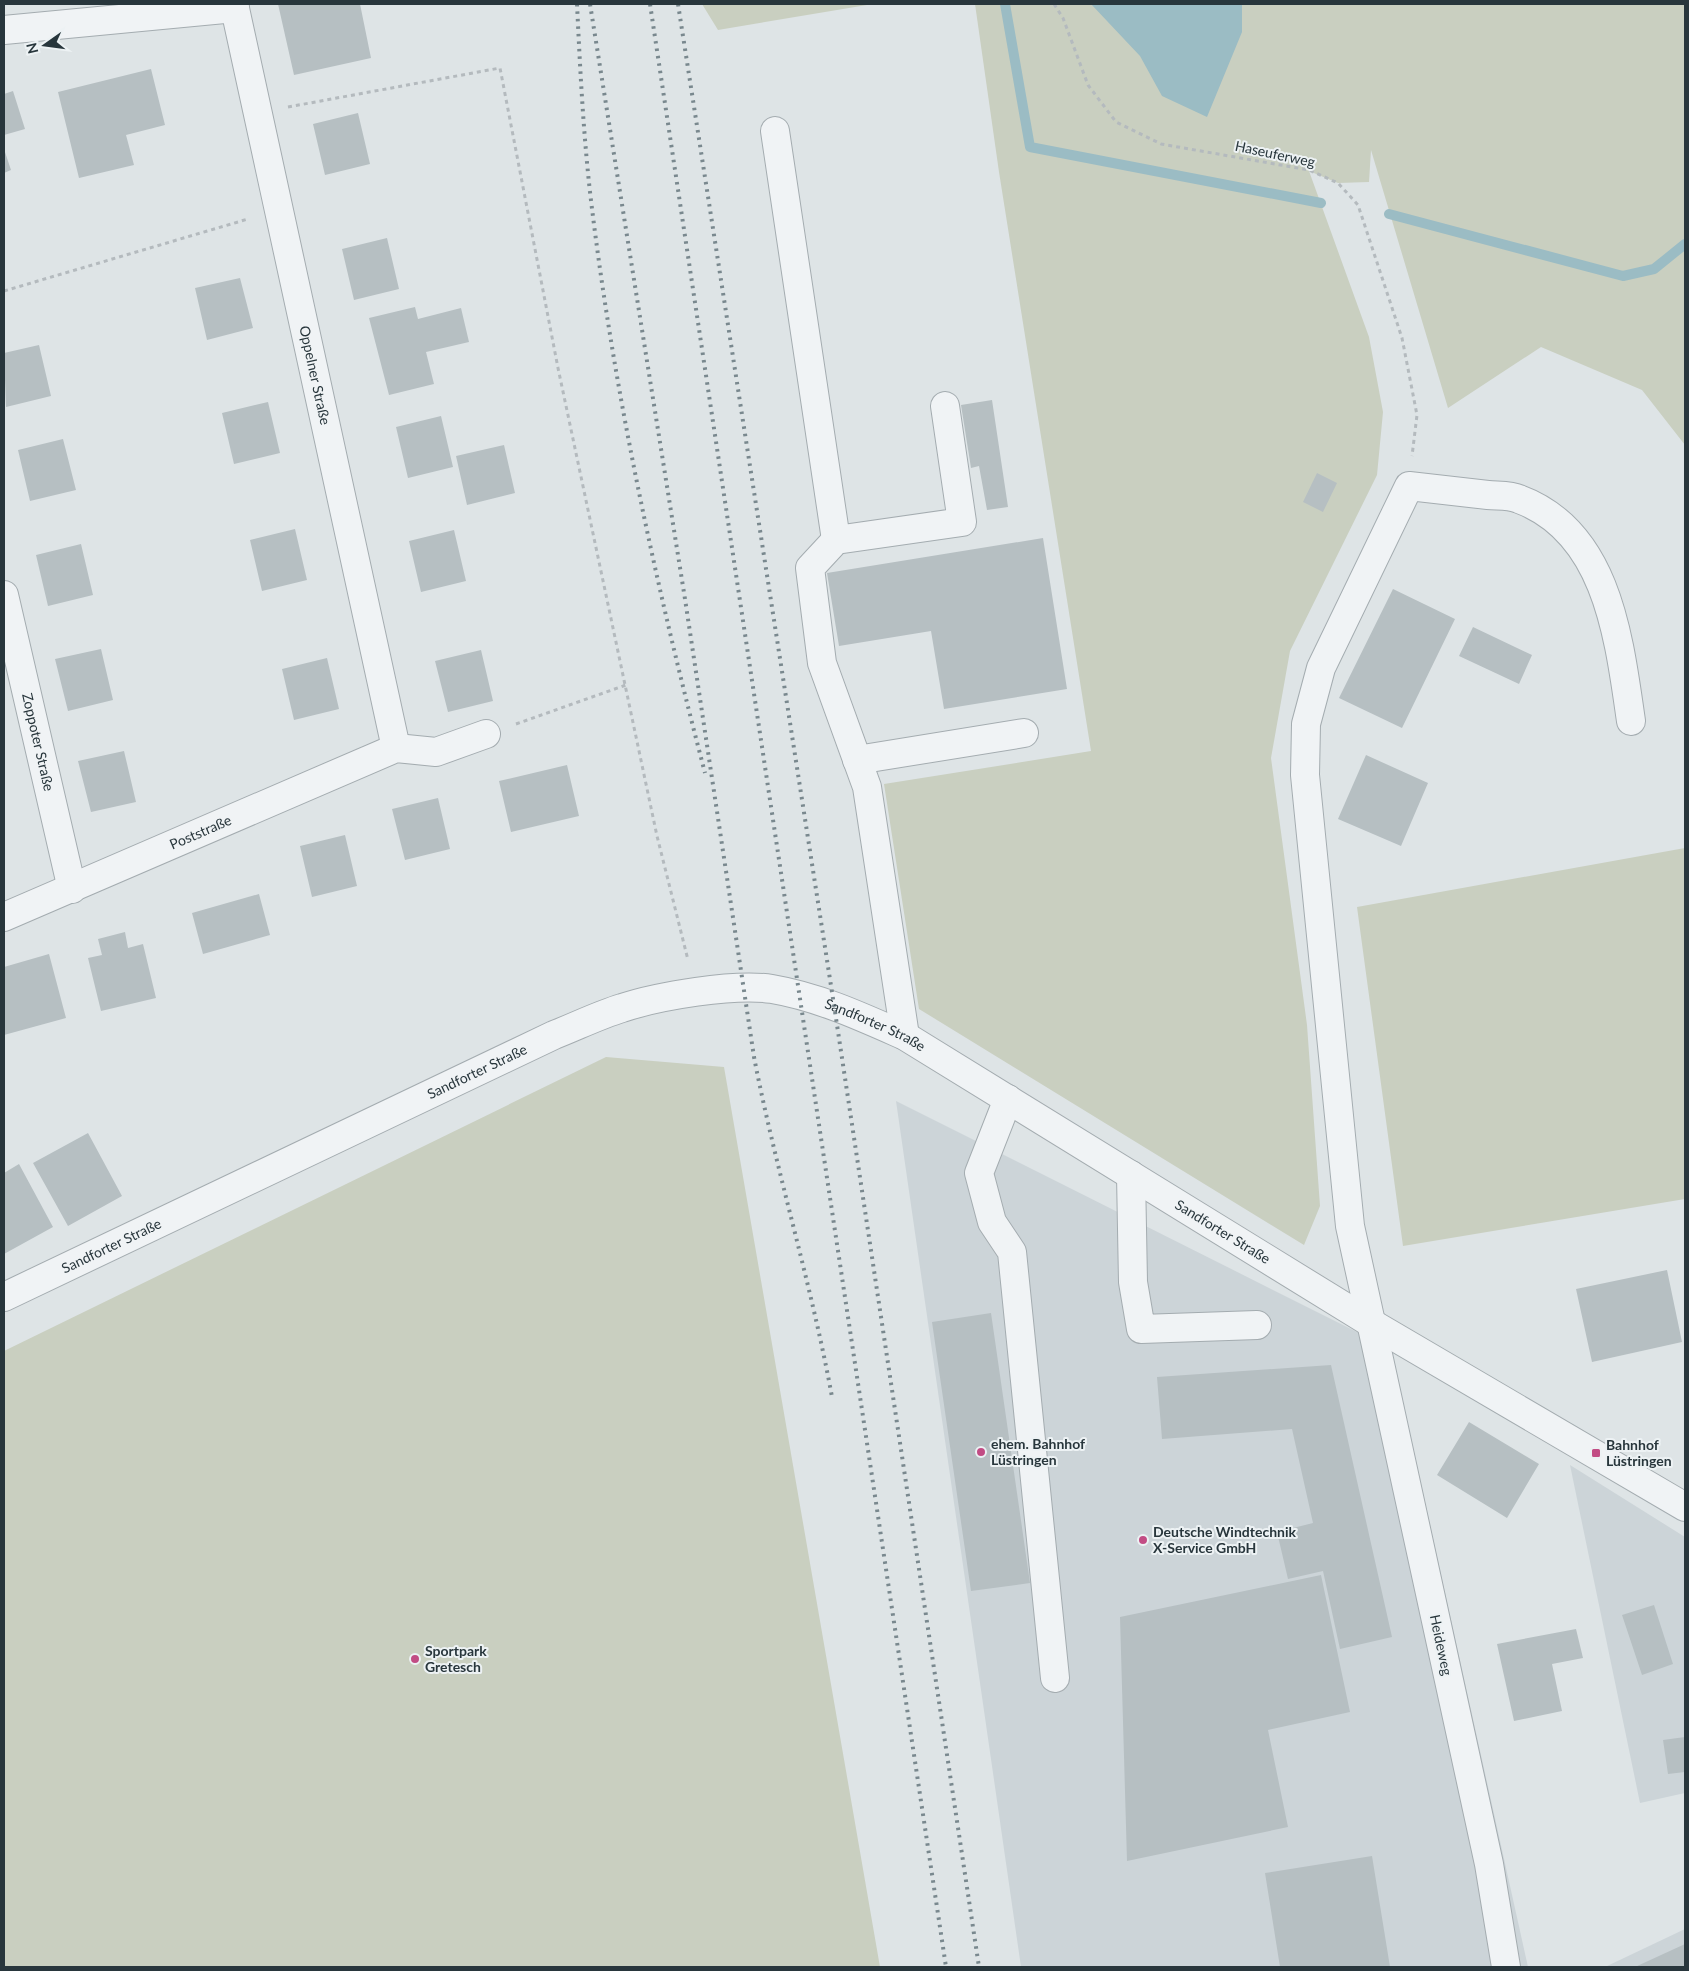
<svg xmlns="http://www.w3.org/2000/svg" width="1689" height="1971" viewBox="0 0 1689 1971" font-family="Lato,sans-serif">
	<rect width="100%" height="100%" fill="#dee4e6"/>
	<!-- built -->
	<path fill="#ccd4d8" d="M896 1101 1391 1349 1528 1967H1021Z
		M1570 1465 1685 1537V1793L1640 1803Z
		M1685 1929V1967H1605Z"/>
	<!-- green -->
	<path fill="#c9cfc0" d="M702 4H873L718 30Z
		M975 4H1685V445L1642 390 1541 347 1448 408 1371 150 1369 182 1338 183 1309 171 1369 337 1383 412 1377 475 1290 651 1271 758 1307 1025 1320 1206 1304 1245 919 1009 884 784 1091 751 999 172Z
		M1685 848V1199L1403 1246 1357 907Z
		M606 1057 724 1067 880 1967H4V1351Z"/>
	<!-- water -->
	<path fill="#9bbcc4" d="M1091 4H1242V32L1207 117 1162 96 1140 56Z"/>
	<g fill="none" stroke-linecap="round" stroke-linejoin="round">
		<!-- stream -->
		<path stroke="#9bbcc4" stroke-width="10" d="M1005 4 1030 147 1321 203
			M1389 214 1623 276 1654 269 1685 244"/>
	</g>
	<!-- building -->
	<path fill="#b6bfc2" d="M278 4H360L371 58 294 75Z
		M151 69 165 125 126 135 134 165 79 178 58 92Z
		M13 91 25 129 4 135V94Z
		M358 113 370 164 325 175 313 124Z
		M4 149 11 170 4 173Z
		M387 238 399 289 354 300 342 249Z
		M240 278 253 328 207 340 195 288Z
		M415 307 418 319 461 308 469 342 426 352 434 384 389 395 369 318Z
		M39 345 51 396 6 407 4 353Z
		M992 400 1008 507 987 510 979 466 971 468 961 405Z
		M268 402 280 453 234 464 222 413Z
		M441 416 453 467 408 478 396 427Z
		M63 439 76 490 30 501 18 450Z
		M504 445 515 493 467 505 456 456Z
		M1317 473 1337 483 1323 512 1303 502Z
		M295 529 307 580 262 591 250 540Z
		M454 530 466 581 421 592 409 541Z
		M1043 538 1067 689 944 709 931 631 839 646 827 573Z
		M81 544 93 595 48 606 36 555Z
		M1393 589 1455 619 1402 728 1339 698Z
		M1473 627 1532 655 1519 684 1459 656Z
		M101 649 113 700 68 711 55 659Z
		M481 650 493 701 448 712 435 661Z
		M327 658 339 709 294 720 282 669Z
		M124 751 136 802 91 812 78 761Z
		M1366 755 1428 783 1401 846 1338 819Z
		M567 765 579 816 511 832 499 781Z
		M438 798 450 849 405 860 392 809Z
		M345 835 357 886 312 897 300 846Z
		M259 894 270 935 203 954 192 913Z
		M125 932 128 948 143 944 156 998 101 1011 88 958 102 955 98 939Z
		M49 954 66 1018 4 1035V967Z
		M88 1133 122 1196 68 1226 33 1163Z
		M19 1164 53 1227 4 1254V1173Z
		M1667 1270 1682 1342 1592 1362 1576 1289Z
		M991 1313 1030 1583 971 1591 932 1322Z
		M1331 1365 1392 1637 1340 1649 1323 1571 1288 1579 1277 1532 1313 1523 1292 1429 1162 1439 1157 1377Z
		M1469 1422 1539 1464 1507 1518 1437 1475Z
		M1321 1575 1350 1712 1268 1730 1288 1827 1127 1861 1120 1617Z
		M1654 1605 1673 1664 1642 1675 1622 1615Z
		M1576 1629 1583 1658 1552 1664 1562 1711 1514 1721 1497 1644Z
		M1685 1737V1772L1668 1774 1663 1740Z
		M1372 1856 1390 1967H1280L1265 1873Z
		M1685 1944V1967H1635Z"/>
	<g fill="none" stroke-linecap="round" stroke-linejoin="round">
		<defs>
			<g id="minor">
				<path id="s1" d="M234 4 396 748"/>
				<path d="M4 30 235 8"/>
				<path d="M775 131 836 540"/>
				<path id="s2" d="M4 595 72 889"/>
				<path d="M857 760 1024 733"/>
				<path id="s3" d="M4 917 396 748 436 752 486 734"/>
				<path d="M905 1036 867 787 822 663 810 568 836 540 962 522 945 406"/>
				<path d="M1008 1099 979 1173 992 1222 1012 1252 1055 1678"/>
				<path d="M1131 1175 1133 1282 1141 1329 1257 1325"/>
				<path id="s4" d="M4 1297 554 1035C577 1026 599 1015 622 1008 658 996 735 983 772 989 819 997 862 1017 905 1036L1371 1323 1685 1507"/>
				<path d="M1506 1967 1489 1864 1350 1226 1305 775 1306 724 1321 668 1409 486C1435 489 1462 492 1488 495 1498 496 1510 495 1519 499 1608 532 1619 639 1631 721"/>
			</g>
		</defs>
		<!-- minor casing -->
		<use href="#minor" stroke="#a4acb0" stroke-width="30"/>
		<!-- path -->
		<path stroke="#b4babe" stroke-width="3" stroke-dasharray="4 4" stroke-linecap="butt" d="M1054 4 1063 18 1088 85 1116 122 1161 144 1309 170 1338 183 1358 205 1402 338 1417 415 1412 456
			M288 107 500 68 558 368 657 836 688 960
			M4 291 248 219
			M516 724 626 685"/>
		<!-- minor -->
		<use href="#minor" stroke="#f0f3f5" stroke-width="28"/>
		<!-- rail -->
		<path stroke="#79888e" stroke-width="4" stroke-dasharray="2.5 5" stroke-linecap="butt" d="M577 4C580 66 583 129 590 192 613 388 655 582 705 773
			M590 4 685 599 754 1057C776 1171 811 1282 832 1397
			M650 4 946 1967
			M678 4 834 1005 979 1967"/>
	</g>
	<!-- markers -->
	<g fill="#c24c84" stroke="#edf2f4" stroke-width="2">
		<circle cx="981" cy="1452" r="5"/>
		<rect x="1591" y="1448" width="10" height="10" rx="2.5"/>
		<circle cx="1143" cy="1540" r="5"/>
		<circle cx="415" cy="1659" r="5"/>
	</g>
	<g text-anchor="middle" stroke-width="4" stroke-linejoin="round" paint-order="stroke">
		<!-- street labels -->
		<g font-size="14" fill="#28363c" stroke="#edf2f4">
			<text transform="translate(1275 154) rotate(12)" y="5">Haseuferweg</text>
			<text dy="5" stroke="none"><textPath href="#s1" startOffset="380">Oppelner Straße</textPath></text>
			<text dy="5" stroke="none"><textPath href="#s2" startOffset="151">Zoppoter Straße</textPath></text>
			<text dy="5" stroke="none"><textPath href="#s3" startOffset="214">Poststraße</textPath></text>
			<text dy="5" stroke="none"><textPath href="#s4" startOffset="944">Sandforter Straße</textPath></text>
			<text dy="5" stroke="none"><textPath href="#s4" startOffset="524">Sandforter Straße</textPath></text>
			<text dy="5" stroke="none"><textPath href="#s4" startOffset="1349">Sandforter Straße</textPath></text>
			<text dy="5" stroke="none"><textPath href="#s4" startOffset="119">Sandforter Straße</textPath></text>
			<text transform="translate(1441 1645) rotate(78)" y="5">Heideweg</text>
		</g>
		<!-- poi labels -->
		<g font-size="14" font-weight="bold" fill="#28363c" stroke="#edf2f4" text-anchor="start">
			<text x="991" y="1449">ehem. Bahnhof<tspan x="991" dy="16">Lüstringen</tspan></text>
			<text x="1606" y="1450">Bahnhof<tspan x="1606" dy="16">Lüstringen</tspan></text>
			<text x="1153" y="1537">Deutsche Windtechnik<tspan x="1153" dy="16">X-Service GmbH</tspan></text>
			<text x="425" y="1656">Sportpark<tspan x="425" dy="16">Gretesch</tspan></text>
		</g>
	</g>
	<!-- border -->
	<rect width="1689" height="1971" fill="none" stroke="#28363c" stroke-width="10"/>
	<!-- north arrow -->
	<g transform="translate(45 45) rotate(256)" stroke="#edf2f4" stroke-width="4" paint-order="stroke">
	<path d="M0-4L9 19L0 12L-9 19Z" fill="#28363c"/>
	<text y="-8" font-size="14" font-weight="bold" text-anchor="middle" fill="#28363c">N</text>
	</g>
</svg>
